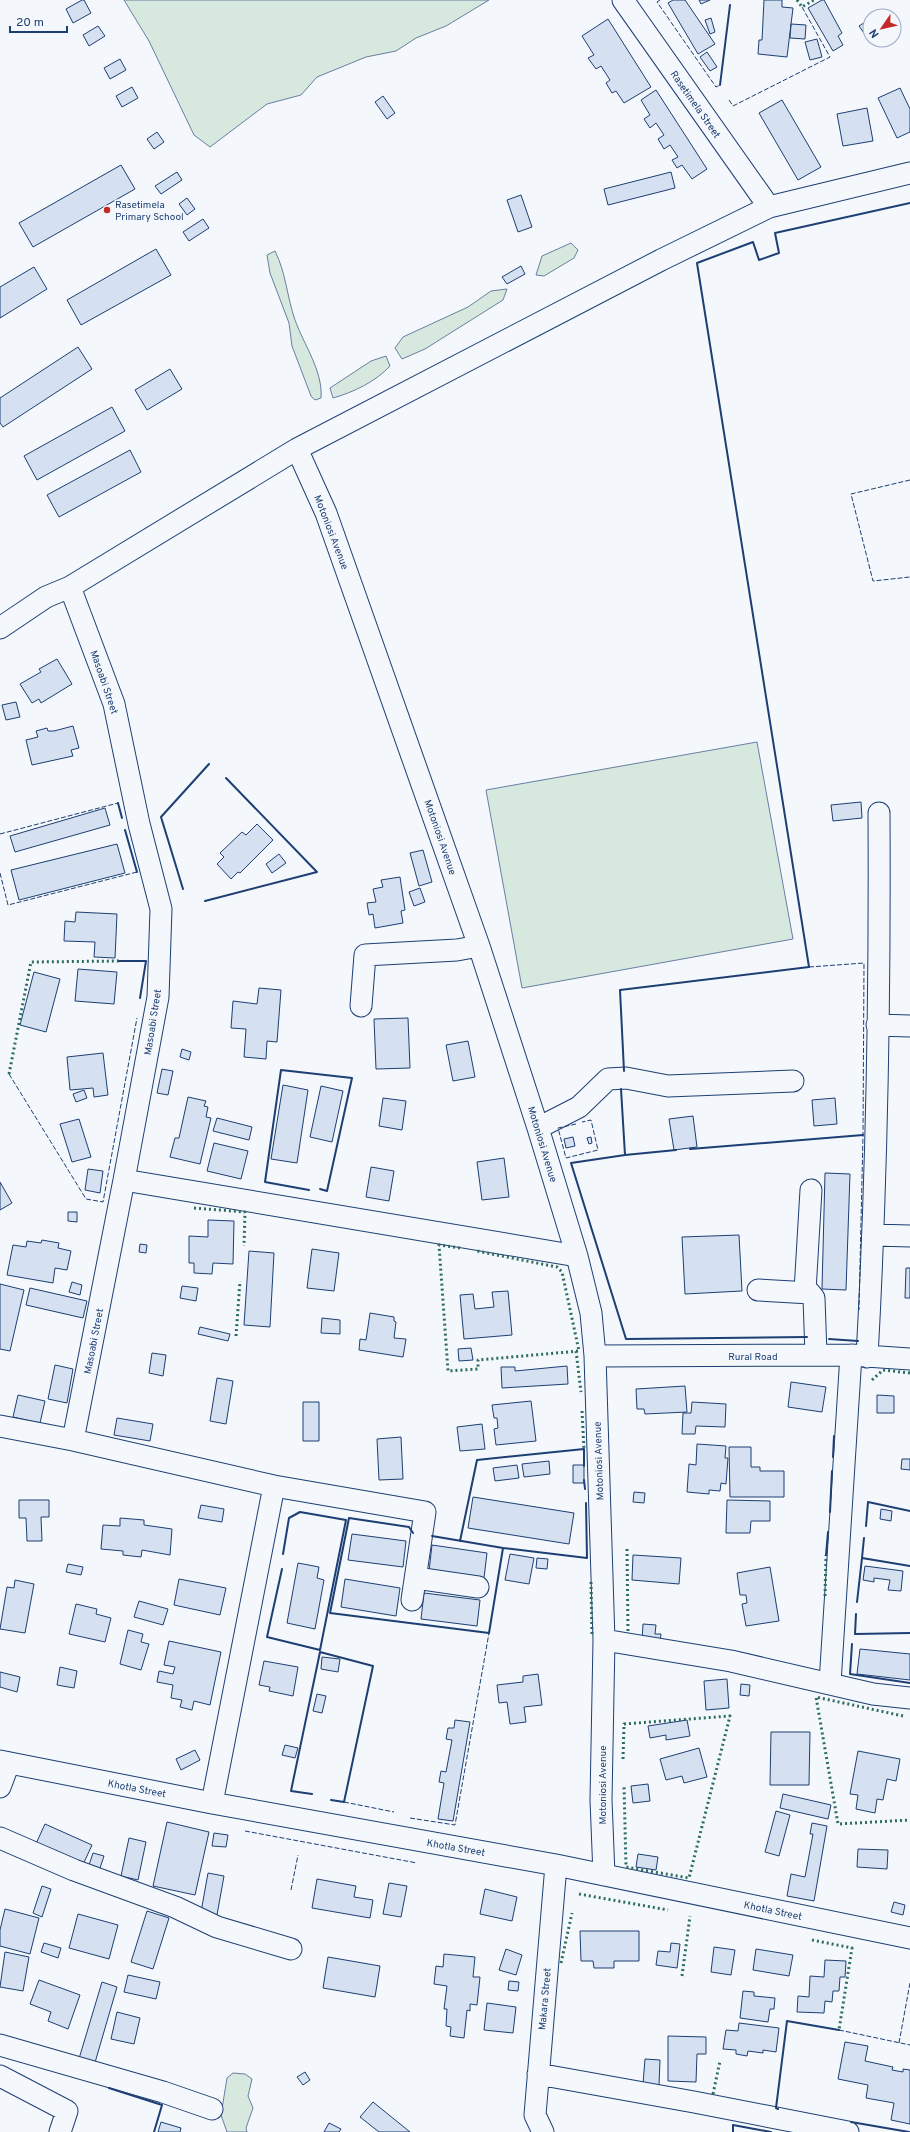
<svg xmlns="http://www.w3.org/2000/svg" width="910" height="2132" viewBox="0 0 910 2132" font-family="Overpass,sans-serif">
	<rect width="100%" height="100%" fill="#f4f7fb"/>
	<!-- green -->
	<path fill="#d7e8df" stroke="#687fa3" d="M124 0H489L446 26 416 38 396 51 366 57 317 77 301 95 267 104 210 147 194 135 149 41Z
		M571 243 578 250 574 258 544 276 536 275 542 256Z
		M275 251C286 273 287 297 295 320 304 345 323 371 321 398L315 400 311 396 292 346 289 323 270 273 267 255Z
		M507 289 503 300 425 349 402 359 395 348 403 337 468 307 491 291Z
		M386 356 390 366C375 382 354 392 333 398L330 388 371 361Z
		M757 742 793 939 522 988 486 790Z
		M233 2073 245 2074 252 2079 248 2096 253 2108 246 2128 247 2132H227L221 2115 227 2078Z"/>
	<!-- building -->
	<path fill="#d5e0f0" stroke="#1d3f73" d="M82 0H84L91 13 73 23 66 9Z
		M673 0H685L715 44 698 54 668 3Z
		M699 0H710L701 4Z
		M764 0H782V7L793 8 787 57 758 54 759 40H762Z
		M822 0H824L842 33 838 36 843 45 833 51 808 8Z
		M711 18 715 32 710 34 705 20Z
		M608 19 651 87 624 103 616 91 612 93 606 83 610 80 601 66 596 69 588 58 594 55 582 36Z
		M870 19V33L866 36 859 26Z
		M791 24 806 25 805 39 790 38Z
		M98 26 105 36 89 46 83 35Z
		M817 39 822 57 810 60 805 42Z
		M707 52 717 67 710 71 700 57Z
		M120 59 126 70 110 79 104 68Z
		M132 87 138 98 122 107 116 96Z
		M900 88 910 109V132L897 138 878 98Z
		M656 90 707 169 692 179 682 165 677 168 672 160 678 157 670 145 664 149 658 139 664 135 656 123 650 128 644 119 650 115 641 100Z
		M383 96 395 113 387 119 375 102Z
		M782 100 821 167 798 180 759 113Z
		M867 108 873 141 843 146 837 114Z
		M157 132 164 142 154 149 147 139Z
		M121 165 135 189 33 247 19 223Z
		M177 172 182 180 161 194 155 186Z
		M671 172 675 188 608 205 604 189Z
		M521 195 532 227 518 232 507 200Z
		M187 198 195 209 187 215 179 204Z
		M203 219 209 228 189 241 183 232Z
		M156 249 171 275 81 325 67 300Z
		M521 266 525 274 507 284 502 277Z
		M34 267 47 289 0 318V287Z
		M78 347 92 369 3 427 0 423V398Z
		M170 369 182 389 147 410 135 390Z
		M112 407 125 431 37 480 24 456Z
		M130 450 141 472 59 517 47 495Z
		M57 659 72 684 41 703 39 699 32 703 20 684 41 672 39 669Z
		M16 702 20 717 6 720 2 705Z
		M73 726 79 748 71 750 73 756 32 765 26 740 38 737 36 731 47 728 48 731H54Z
		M861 802 862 818 833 821 831 805Z
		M105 808 110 825 15 852 10 836Z
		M257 824 273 840 240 873 238 872 231 879 217 864 224 857 220 853 242 832 246 835Z
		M117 844 125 873 19 900 11 870Z
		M423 850 432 882 419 886 410 853Z
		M279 854 286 863 272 873 266 864Z
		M400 877 405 910 401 911 403 923 375 928 373 914 369 915 367 903 376 902 373 889 383 887 381 880Z
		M420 888 425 902 414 906 409 892Z
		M76 912 117 914 115 958 94 957 95 942 64 941 65 921 75 922Z
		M78 969 117 972 114 1004 75 1001Z
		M34 972 60 979 46 1032 20 1025Z
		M259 988 281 990 277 1042 267 1041 266 1059 244 1057 246 1029 231 1028 233 1001 257 1004Z
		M408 1018 410 1068 376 1069 374 1019Z
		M468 1041 475 1077 453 1081 446 1045Z
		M182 1049 191 1052 189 1060 180 1057Z
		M103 1053 108 1095 94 1097 93 1088 70 1090 67 1057Z
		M162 1069 173 1071 168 1095 157 1093Z
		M283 1085 308 1090 297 1163 271 1159Z
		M321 1086 343 1091 332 1142 310 1137Z
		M84 1090 87 1098 76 1102 73 1094Z
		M188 1097 206 1101 204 1106 208 1107 206 1117 211 1118 200 1164 170 1157 175 1138H179Z
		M383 1098 406 1101 402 1130 379 1126Z
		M835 1098 837 1124 814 1126 812 1100Z
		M693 1116 697 1147 674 1150 669 1119Z
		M217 1118 252 1127 249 1140 213 1131Z
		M79 1119 91 1157 72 1162 60 1124Z
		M573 1137 575 1146 566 1148 564 1139Z
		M591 1137 592 1143 589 1144 587 1138Z
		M214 1143 248 1151 241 1179 207 1171Z
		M504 1158 509 1197 482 1200 477 1162Z
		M371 1167 394 1171 389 1201 366 1197Z
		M88 1169 103 1171 100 1193 85 1190Z
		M825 1173 850 1174 846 1290 822 1289Z
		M0 1182 12 1203 0 1210Z
		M68 1212H77V1222L68 1221Z
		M208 1220 234 1221 233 1264 213 1263 212 1274 194 1273V1263H189V1236L208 1237Z
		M739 1235 742 1291 685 1294 682 1237Z
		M42 1240 59 1243 58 1248 71 1251 67 1270 55 1268 53 1283 7 1275 13 1245 26 1247 27 1241 41 1243Z
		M140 1244 147 1245 146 1253 139 1252Z
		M312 1249 339 1253 334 1291 307 1288Z
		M249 1251 274 1253 270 1327 244 1325Z
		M906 1268H910V1298H905Z
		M72 1282 82 1285 80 1295 69 1292Z
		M0 1284 24 1290 10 1351 0 1349Z
		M182 1286 198 1288 196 1301 180 1298Z
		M30 1288 87 1301 83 1318 26 1305Z
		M508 1291 512 1335 464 1339 460 1295 473 1294 475 1309 494 1307 492 1292Z
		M370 1313 394 1317V1321L396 1322 394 1338 406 1339 403 1357 359 1350 360 1339 366 1340Z
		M322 1318 340 1320V1334L321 1333Z
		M200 1327 230 1334 228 1341 198 1334Z
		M471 1348 473 1360 459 1361 458 1349Z
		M152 1353 166 1355 163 1376 149 1373Z
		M55 1365 73 1369 67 1403 48 1399Z
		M567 1366 568 1384 502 1388 501 1367H515V1371Z
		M217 1378 233 1381 226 1424 210 1421Z
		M791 1382 826 1387 822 1412 788 1407Z
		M685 1386 687 1412 645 1414 644 1409H637L636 1389Z
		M18 1395 45 1401 40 1423 13 1417Z
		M877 1395 894 1396V1413H877Z
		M531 1401 536 1441 496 1445 494 1429 498 1428 497 1418H494L492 1405Z
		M303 1402H319V1441H303Z
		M692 1402 726 1404 725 1427 696 1426 695 1434H682L683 1413H691Z
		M117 1418 153 1424 150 1441 114 1435Z
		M482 1424 485 1449 460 1451 457 1427Z
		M401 1437 403 1479 379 1480 377 1439Z
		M697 1444 726 1446 725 1458H728L726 1484 721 1483 720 1491 709 1490V1494L687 1492 689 1464 696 1465Z
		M729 1447H751V1467H760V1471H784V1497H730Z
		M902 1459H910V1470L901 1469Z
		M549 1461 550 1474 524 1477 522 1464Z
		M517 1465 519 1478 495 1481 493 1468Z
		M573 1465H584V1483H573Z
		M634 1492 645 1493 644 1503 633 1502Z
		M473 1497 574 1513 569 1544 468 1528Z
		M19 1500H49V1517H41L42 1541H27L26 1518H19Z
		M727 1500 770 1501V1521H751L750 1533H726Z
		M201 1505 224 1509 222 1522 198 1518Z
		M881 1509 892 1511 891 1521 880 1519Z
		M120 1518 144 1520V1525L172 1529 170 1555 142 1550 141 1557 123 1555V1551L101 1549 103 1525 120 1526Z
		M352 1534 406 1541 403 1567 348 1560Z
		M432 1545 487 1553 484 1578 429 1571Z
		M510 1554 534 1558 529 1584 505 1580Z
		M633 1555 681 1558 679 1584 632 1580Z
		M537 1558 548 1559 547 1569 536 1568Z
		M298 1563 319 1567 317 1578 324 1580 315 1629 287 1623Z
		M68 1564 83 1567 81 1575 66 1572Z
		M865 1566 903 1571 901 1591 888 1590 890 1580 874 1578V1582L863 1580Z
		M770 1567 779 1621 746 1626 742 1604 747 1603 746 1595H740L737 1573Z
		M179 1579 226 1588 220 1615 174 1605Z
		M345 1579 400 1588 396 1616 341 1607Z
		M15 1580 34 1584 25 1633 0 1629 7 1587 14 1588Z
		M424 1593 480 1600 477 1626 421 1619Z
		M139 1601 168 1609 163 1625 134 1617Z
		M76 1604 97 1609 96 1614 111 1618 105 1642 69 1634Z
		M643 1624 656 1625 655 1634H661L660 1642 642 1641Z
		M128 1630 143 1634 141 1642 149 1644 141 1670 120 1664Z
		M169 1641 221 1652 210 1705 194 1701 192 1710 180 1707 182 1700 171 1698 173 1685 157 1682 159 1671 173 1674 175 1667 164 1665Z
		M860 1649 910 1654V1680L857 1674Z
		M322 1657 340 1659 338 1672 321 1669Z
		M264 1661 298 1667 293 1696 269 1691 270 1687 259 1685Z
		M60 1667 77 1671 74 1688 57 1685Z
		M0 1672 20 1677 17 1692 0 1687Z
		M538 1674 542 1705 524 1707 526 1722 510 1724 507 1702 499 1703 497 1685 523 1682V1676Z
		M727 1679 729 1708 706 1710 704 1681Z
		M741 1684 750 1685 749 1696 740 1695Z
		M317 1694 326 1696 322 1713 313 1711Z
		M455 1720 470 1722 453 1821 438 1819 444 1783 439 1782 441 1771 446 1772 452 1740 446 1739 448 1728H454Z
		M687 1720 690 1736 666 1740V1735L650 1738 648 1726Z
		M771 1732H810L809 1785H770Z
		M285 1745 298 1748 295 1758 282 1755Z
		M699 1748 707 1777 684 1783 682 1776 666 1780 660 1759Z
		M195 1750 200 1760 181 1770 176 1759Z
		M858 1751 900 1759 896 1781 887 1779 883 1800 877 1799 875 1813 856 1809 858 1795 850 1794Z
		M648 1784 650 1801 633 1803 631 1786Z
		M783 1794 831 1805 828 1819 780 1808Z
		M776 1811 790 1815 779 1856 765 1852Z
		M167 1822 209 1832 195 1895 153 1886Z
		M812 1823 827 1826 814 1901 787 1896 791 1874 805 1877 813 1834H810Z
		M45 1824 92 1845 81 1869 34 1848Z
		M214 1833 228 1835 226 1847 212 1846Z
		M129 1838 146 1842 138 1880 121 1876Z
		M858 1849 888 1850 887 1869 857 1867Z
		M93 1853 104 1856 99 1871 88 1868Z
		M638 1854 658 1857 656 1870 636 1867Z
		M208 1873 224 1876 217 1915 201 1912Z
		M317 1879 356 1886 354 1897 373 1900 370 1918 312 1908Z
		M389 1883 407 1886 401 1917 383 1914Z
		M42 1886 51 1889 42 1917 33 1913Z
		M485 1889 517 1897 512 1921 480 1914Z
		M894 1902 905 1905 903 1915 891 1912Z
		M5 1909 39 1918 30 1954 0 1946V1930Z
		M147 1911 169 1918 153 1969 131 1962Z
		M78 1914 118 1925 109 1959 69 1948Z
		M580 1931H639V1961H614V1968H594L593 1961H581Z
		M44 1943 61 1948 58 1958 41 1952Z
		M671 1943 680 1944 677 1968 656 1965 658 1951 670 1952Z
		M714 1947 735 1950 731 1975 711 1972Z
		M506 1949 522 1955 516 1975 499 1970Z
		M756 1949 793 1955 789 1976 753 1970Z
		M5 1952 29 1957 23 1991 0 1987Z
		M444 1954 475 1957 473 1977H480L477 2005 470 2004V2011L467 2010 464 2038 450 2036 451 2027 446 2026 447 2009H444L447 1986 434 1984 436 1966 443 1967Z
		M328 1957 380 1966 375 1997 323 1988Z
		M825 1960 846 1961 845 1977H840L839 1991H833L832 2002 825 2001 824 2013 797 2012 798 1996 809 1997 810 1976 824 1977Z
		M128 1975 160 1982 156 1999 124 1992Z
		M39 1980 80 1995 68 2029 48 2021 51 2012 30 2004Z
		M509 1981 519 1982 518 1991 508 1990Z
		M102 1982 117 1987 94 2066 78 2062Z
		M743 1991 754 1992V1996L775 1998 774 2009H770L768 2022 740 2018Z
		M487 2003 516 2007 513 2033 484 2030Z
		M117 2012 140 2018 134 2044 111 2039Z
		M739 2023 779 2028 776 2052 763 2050V2053L748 2051 747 2056 736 2054V2050L723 2049 726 2030 738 2031Z
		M668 2036 706 2037V2054H697L696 2082 668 2081Z
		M845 2042 868 2046 865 2061 893 2067 892 2070 903 2072V2069L910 2070V2124L891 2120 894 2103 866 2098 868 2085 838 2079Z
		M645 2059 660 2060 659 2085 643 2084Z
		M305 2072 310 2080 303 2085 297 2077Z
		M373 2102 410 2132H379L360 2117Z
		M161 2122 181 2128 180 2132H158Z
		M329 2123 341 2129 339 2132H324Z"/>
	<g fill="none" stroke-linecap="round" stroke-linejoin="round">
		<defs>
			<path id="minor" d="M623 0 769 207
				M297 449 326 513 479 946 538 1128 577 1256 591 1313 595 1356 604 1640 601 1800 604 1875
				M70 587 114 704 139 824 161 909 158 997 124 1180 73 1440
				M0 628 46 597 70 587 297 449 661 260 769 207 910 173
				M361 1006 365 955 457 950 479 946
				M877 1025 910 1026
				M538 1128 579 1107 608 1079 626 1078 668 1086 793 1081
				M124 1180 577 1256
				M874 1235 910 1236
				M758 1290 810 1293 814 1298 816 1355
				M805 1291 811 1190
				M595 1356 851 1355 910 1359
				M867 1357C877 1176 880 994 879 813
				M0 1426 73 1440 274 1486 425 1512 412 1600
				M416 1578 478 1587
				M604 1640 731 1661 873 1694 910 1698
				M830 1683 851 1355
				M0 1761 212 1803 556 1865 910 1938
				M0 1787 9 1763
				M212 1803 274 1486
				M0 1838 74 1870 175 1907 217 1927 291 1949
				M0 2045 163 2092 212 2109
				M538 2074 694 2102 848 2132
				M0 2076 67 2111 60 2132
				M543 2132 535 2115 556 1865"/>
		</defs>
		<!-- minor casing -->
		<use href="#minor" stroke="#1d3f73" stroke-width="23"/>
		<!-- minor -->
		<use href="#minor" stroke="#f4f7fb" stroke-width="21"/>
		<!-- hedge -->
		<path stroke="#2c6c60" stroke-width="3" stroke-dasharray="2 3" stroke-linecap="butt" d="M797 0 802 7 814 0
			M9 1074 31 962 119 961
			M194 1208 245 1212 244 1246
			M460 1248 439 1245 448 1371 478 1369V1360L579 1351 562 1272 557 1267 477 1251
			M236 1336 240 1281
			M576 1351 581 1392
			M872 1380 883 1370 910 1373
			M582 1411 584 1449
			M627 1549 628 1632
			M591 1582 592 1637
			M825 1596 826 1555
			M903 1716 816 1697 838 1824 910 1820
			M623 1759 624 1724 730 1716 689 1878 626 1867 624 1785
			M579 1894 668 1910
			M812 1940 852 1948 839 2030
			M561 1963 572 1913
			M682 1976 690 1916
			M713 2094 720 2061"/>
		<!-- fence -->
		<path stroke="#1d3f73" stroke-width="1" stroke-dasharray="5 2" stroke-linecap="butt" d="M660 0 657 2 716 87 720 85
			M729 100 733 106 830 57 802 7
			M910 480 851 494 873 581 910 577
			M0 834 118 803
			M0 873 8 905 137 872
			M809 967 864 963 863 1135 859 1310
			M9 1074 86 1199 103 1202 137 1018
			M576 1124 558 1128 566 1158 598 1150 591 1120 582 1122
			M344 1802 394 1812
			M410 1818 455 1825 489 1633
			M245 1831 417 1863
			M291 1890 298 1855
			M839 2030 910 2045
			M899 2043 910 1983"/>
		<!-- wall -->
		<path stroke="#1d3f73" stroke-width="2" d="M720 85 730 5
			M118 803 122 818
			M125 830 137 872
			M183 889 161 817 209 764
			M205 901 317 872 226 778
			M119 961H146L140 998
			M624 1071 620 990 809 967 697 263 753 242 759 260 779 253 775 233 910 203
			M621 1089 625 1155
			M690 1149 863 1135
			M676 1150 625 1155 571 1163 626 1339 807 1337
			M309 1190 265 1182 281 1070 352 1078 327 1191 320 1189
			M829 1339 858 1341
			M833 1457 834 1436
			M584 1480 585 1489
			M830 1512 832 1471
			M866 1526 868 1502 910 1511
			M413 1533 409 1527 349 1518 330 1613 489 1633 503 1548 432 1536
			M460 1541 477 1460 584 1449V1466
			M503 1548 587 1558 586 1503
			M826 1555 828 1532
			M862 1558 864 1538
			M282 1569 267 1637 320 1650 346 1520 300 1512 289 1518 283 1554
			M857 1602 862 1558 910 1566
			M856 1614 855 1634 910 1633
			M852 1644 850 1674 910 1683
			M312 1794 291 1791 320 1652 373 1666 344 1802 331 1800
			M109 2088 162 2105 154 2132
			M778 2109 776 2108 787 2021 839 2030
			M851 2122 909 2132
			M733 2132V2125L771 2132"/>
	</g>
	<!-- markers -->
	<circle fill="#c62828" stroke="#f4f7fb" stroke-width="1.5" cx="107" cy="210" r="4"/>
	<g text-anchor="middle" stroke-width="3" stroke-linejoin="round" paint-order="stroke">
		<!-- street labels -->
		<g font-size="10" fill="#1d3f73" stroke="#f4f7fb">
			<text transform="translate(696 104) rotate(55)" y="4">Rasetimela Street</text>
			<text transform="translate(332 532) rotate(69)" y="4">Motoniosi Avenue</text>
			<text transform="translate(105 682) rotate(71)" y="4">Masoabi Street</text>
			<text transform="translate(441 837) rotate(71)" y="4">Motoniosi Avenue</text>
			<text transform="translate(152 1022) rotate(-81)" y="4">Masoabi Street</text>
			<text transform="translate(543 1144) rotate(73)" y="4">Motoniosi Avenue</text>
			<text transform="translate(93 1341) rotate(-79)" y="4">Masoabi Street</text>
			<text x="753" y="1360">Rural Road</text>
			<text transform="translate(598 1461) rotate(-92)" y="4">Motoniosi Avenue</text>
			<text transform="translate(602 1785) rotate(-90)" y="4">Motoniosi Avenue</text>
			<text transform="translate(137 1788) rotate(11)" y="4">Khotla Street</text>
			<text transform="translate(456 1847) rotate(10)" y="4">Khotla Street</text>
			<text transform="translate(773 1910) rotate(12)" y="4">Khotla Street</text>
			<text transform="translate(544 1999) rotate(-85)" y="4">Makara Street</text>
		</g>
		<!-- poi labels -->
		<g font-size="10" fill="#1d3f73" stroke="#f4f7fb" text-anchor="start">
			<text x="115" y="208">Rasetimela<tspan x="115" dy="12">Primary School</tspan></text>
		</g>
	</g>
	<!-- north arrow -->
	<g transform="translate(882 28) rotate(236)"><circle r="19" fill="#f4f7fb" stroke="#9eadc5"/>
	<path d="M0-3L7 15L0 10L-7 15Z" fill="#c62828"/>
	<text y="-6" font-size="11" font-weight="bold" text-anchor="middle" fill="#1d3f73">N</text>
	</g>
	<!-- scale -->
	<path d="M10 26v6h57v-6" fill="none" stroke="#1d3f73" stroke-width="2"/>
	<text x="16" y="26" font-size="12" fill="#1d3f73" stroke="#f4f7fb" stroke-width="3" paint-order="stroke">20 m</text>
</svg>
